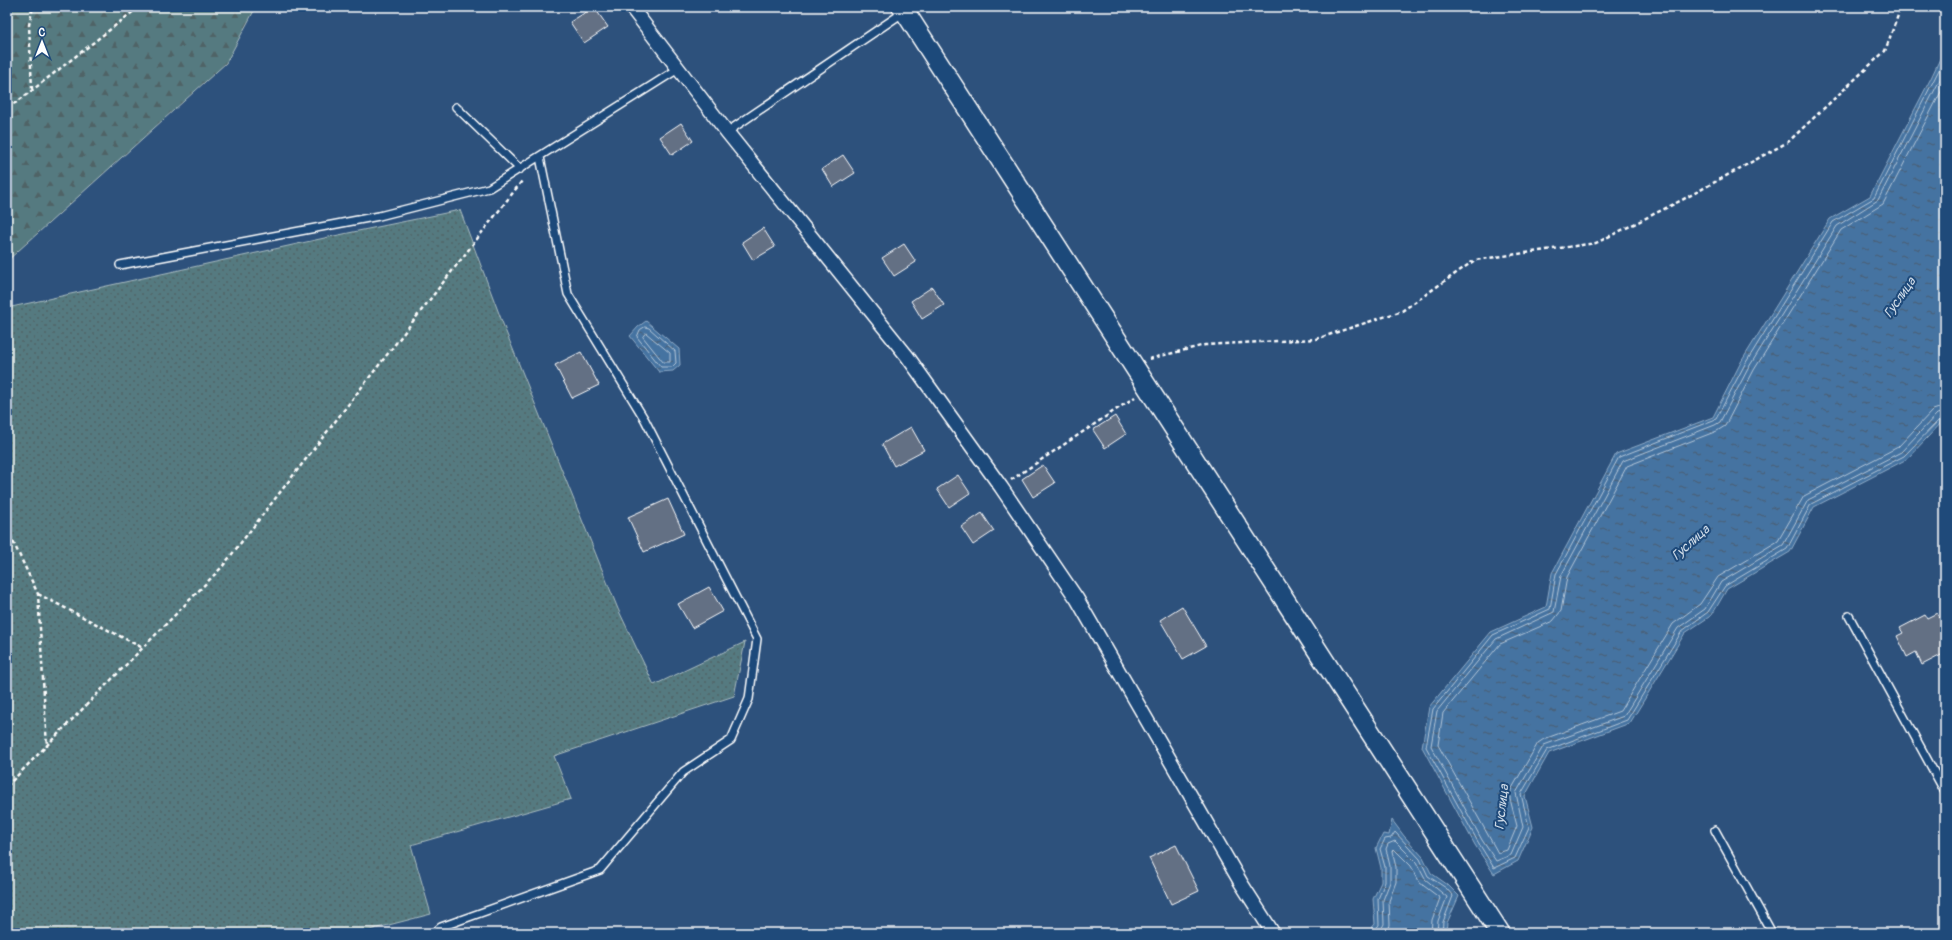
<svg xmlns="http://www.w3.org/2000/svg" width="1952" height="940" viewBox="0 0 1952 940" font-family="Pangolin,sans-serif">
	<defs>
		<pattern id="grass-dots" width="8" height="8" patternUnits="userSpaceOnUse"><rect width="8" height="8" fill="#557a80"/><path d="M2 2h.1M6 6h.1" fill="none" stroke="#506366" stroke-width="1.8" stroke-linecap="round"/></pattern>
		<pattern id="forest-firs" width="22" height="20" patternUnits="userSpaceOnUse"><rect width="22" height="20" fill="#557a80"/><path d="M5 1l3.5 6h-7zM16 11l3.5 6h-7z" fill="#506366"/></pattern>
		<pattern id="water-ripples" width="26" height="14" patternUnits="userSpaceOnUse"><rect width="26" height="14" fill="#4573a1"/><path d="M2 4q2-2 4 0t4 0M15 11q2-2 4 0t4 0" fill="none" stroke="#495c6e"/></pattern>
	</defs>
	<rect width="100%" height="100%" fill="#2d517c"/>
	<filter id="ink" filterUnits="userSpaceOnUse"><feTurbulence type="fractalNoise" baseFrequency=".025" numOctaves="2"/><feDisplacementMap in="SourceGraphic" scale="8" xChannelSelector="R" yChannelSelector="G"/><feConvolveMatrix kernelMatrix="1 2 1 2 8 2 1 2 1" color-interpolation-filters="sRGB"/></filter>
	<g filter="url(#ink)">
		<!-- grass -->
		<path fill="url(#grass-dots)" stroke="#aabcc0" d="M460 210 506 332 618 609 654 685 745 642 734 696 554 756 571 799 411 845 431 914 358 933H7V308L329 237Z"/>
		<!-- forest -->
		<path fill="url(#forest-firs)" stroke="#aabcc0" d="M7 7H256L226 63 7 261Z"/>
		<!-- water -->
		<path fill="url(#water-ripples)" stroke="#8fabc7" d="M1945 48V419L1907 459 1814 507 1790 552 1727 589 1712 615 1685 633 1630 723 1549 753 1525 796 1533 827 1518 861 1494 874 1475 845 1422 747 1429 707 1491 632 1546 607 1552 573 1616 454 1713 417 1741 362 1830 219 1870 196 1931 78Z
			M646 321 679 349 680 365 673 371 659 372 630 336 638 327Z
			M1392 820 1404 836 1423 857 1431 873 1448 885 1459 896 1447 923 1446 933H1367L1375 924 1373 899 1381 882V868L1376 848 1383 834 1389 835Z"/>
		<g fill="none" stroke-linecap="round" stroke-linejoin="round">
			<!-- shore -->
			<path stroke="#b5c7d9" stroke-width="1" d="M1945 58 1874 198 1833 222 1745 364 1716 419 1619 457 1556 574 1550 609 1493 635 1433 709 1426 747 1478 842 1494 868 1515 858 1529 827 1521 794 1547 750 1627 720 1682 631 1708 612 1725 586 1787 549 1811 504 1904 456 1941 418 1945 417
				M1945 70 1878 200 1837 226 1749 367 1720 422 1715 425 1623 461 1561 576 1554 612 1496 639 1437 711 1431 746 1482 840 1496 861 1511 855 1523 827 1516 793 1544 745 1624 716 1678 628 1705 609 1721 582 1783 545 1808 500 1901 452 1937 414 1945 412
				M1945 84 1883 204 1841 230 1754 370 1725 426 1717 431 1627 466 1567 577 1561 611 1553 621 1500 644 1443 713 1438 745 1498 853 1507 850 1517 826 1510 799 1511 790 1538 743 1544 739 1620 711 1673 624 1700 604 1718 577 1778 541 1804 496 1898 447 1933 410 1945 406
				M645 327 649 328 675 351 676 363 672 367H661L637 337 640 330Z
				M646 333 670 353V362H663L643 337Z
				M1372 933 1379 925 1378 899 1385 882V867L1380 849 1385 839 1391 838 1395 832 1420 859 1428 876 1446 888 1453 896 1443 922 1442 933
				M1379 933 1384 924 1383 900 1390 882V866L1386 849 1388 844 1395 841 1416 862 1425 879 1447 897 1438 921 1437 933
				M1387 933 1390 925 1389 901 1396 882V867L1392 851 1394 849 1411 866 1420 883 1440 898 1432 920 1431 933"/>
		</g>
		<!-- building -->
		<path fill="#646f84" stroke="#fff" d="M594 7 608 27 584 43 570 22Z
			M681 123 693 141 672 155 660 137Z
			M843 155 855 173 833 187 822 169Z
			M763 228 775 247 753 260 742 242Z
			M904 244 916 262 894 276 882 258Z
			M932 287 944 305 922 319 911 301Z
			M581 352 599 385 572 398 555 365Z
			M1115 416 1126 434 1105 448 1093 430Z
			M911 427 924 450 894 466 882 444Z
			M1043 465 1055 483 1033 497 1022 479Z
			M958 475 970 493 949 507 937 489Z
			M668 499 684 534 644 552 628 517Z
			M982 513 994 531 973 545 961 527Z
			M709 587 723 611 692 628 678 604Z
			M1182 606 1206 646 1183 659 1160 620Z
			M1937 613 1945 628V653L1922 665 1916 652 1907 657 1897 636 1903 633 1900 628 1925 615 1927 618Z
			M1176 845 1199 891 1171 904 1149 858Z"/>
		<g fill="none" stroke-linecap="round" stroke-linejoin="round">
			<defs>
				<path id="lane" d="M456 107 520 169
					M727 132 904 12
					M120 265 379 216 489 188 678 69
					M1849 616 1945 792
					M1715 830 1772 933
					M434 933 441 927 600 870 683 772 731 740 749 699 757 639 645 420 568 294 540 157"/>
				<path id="street" d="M631 7 727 132 907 356 1001 487 1077 599 1241 883 1273 933"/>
				<path id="secondary" d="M902 7 1500 933"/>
			</defs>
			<!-- lane casing -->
			<use href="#lane" stroke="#fff" stroke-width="10"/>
			<!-- street casing -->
			<use href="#street" stroke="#fff" stroke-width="16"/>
			<!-- secondary casing -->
			<use href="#secondary" stroke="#fff" stroke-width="22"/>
			<!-- path -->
			<path stroke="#fff" stroke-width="2.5" stroke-dasharray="4 3" stroke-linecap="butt" d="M32 89 29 25 33 7
				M7 107 17 102 139 7
				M1149 359 1205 345 1316 339 1402 311 1475 260 1596 243 1682 200 1788 142 1885 51 1901 7
				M1011 480 1135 397
				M7 529 38 594 47 747
				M38 594 143 648
				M7 786 222 567 522 181"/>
			<!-- lane -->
			<use href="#lane" stroke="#1f4a7a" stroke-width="7"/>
			<!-- street -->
			<use href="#street" stroke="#1f4a7a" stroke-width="13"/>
			<!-- secondary -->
			<use href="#secondary" stroke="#1f4a7a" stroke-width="19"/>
		</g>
	</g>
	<g text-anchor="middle" stroke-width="4" stroke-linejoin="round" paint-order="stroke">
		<!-- water labels -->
		<g font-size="13" font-style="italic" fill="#d0dce8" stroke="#1f4a7a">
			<text transform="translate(1899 297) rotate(-55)" y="5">Гуслица</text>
			<text transform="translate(1690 542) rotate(-42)" y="5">Гуслица</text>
			<text transform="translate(1501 807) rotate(-84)" y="5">Гуслица</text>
		</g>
	</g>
	<!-- margin -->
	<rect width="1952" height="940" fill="none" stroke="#1f4a7a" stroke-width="24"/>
	<rect x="12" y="12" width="1928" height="916" fill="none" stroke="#fff" stroke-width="1.5" filter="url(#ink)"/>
	<!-- north arrow -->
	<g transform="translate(42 42)" stroke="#1f4a7a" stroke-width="3" paint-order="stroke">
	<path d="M0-3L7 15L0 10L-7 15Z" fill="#ffffff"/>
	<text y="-6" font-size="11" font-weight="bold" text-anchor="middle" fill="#ffffff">С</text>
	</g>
</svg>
